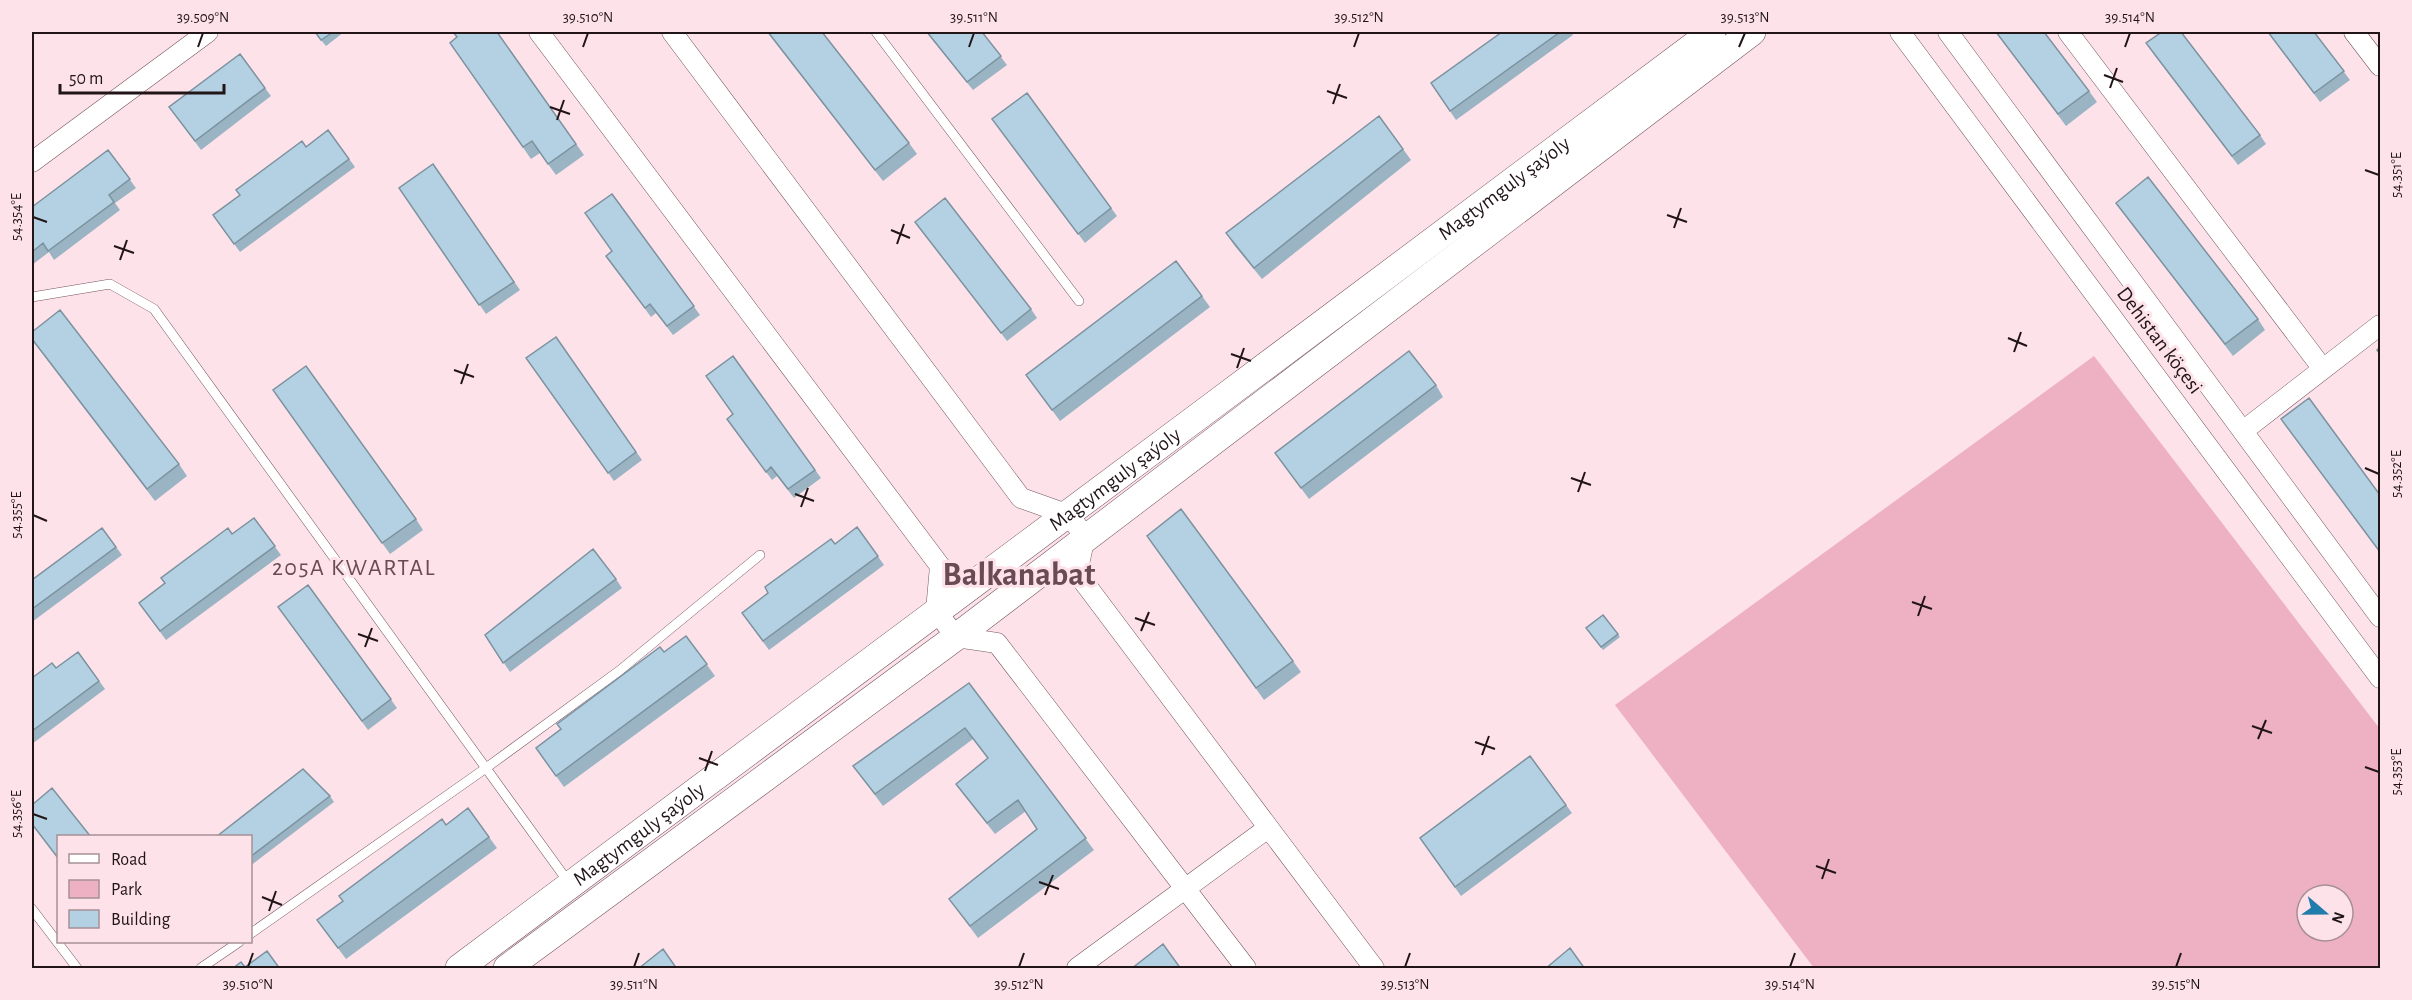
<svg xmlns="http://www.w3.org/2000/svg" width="2412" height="1000" viewBox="0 0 2412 1000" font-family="'Alegreya Sans',sans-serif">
	<rect width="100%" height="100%" fill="#fee2ea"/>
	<!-- green -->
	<path fill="#edb1c3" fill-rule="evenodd" d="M2094 356 2380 729V968H1814L1615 705ZM2307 895H2343V931H2307Z"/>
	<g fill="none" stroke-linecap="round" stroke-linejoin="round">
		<defs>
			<path id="lane" d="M876 32 1079 301
				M32 297 110 284 154 309 569 883
				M32 909 77 968
				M250 934 486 768 619 671 760 555
				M201 968 239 942"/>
			<path id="street" d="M539 32 940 566 936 611 956 637 997 643 1246 968
				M672 32 1021 498 1069 515 1085 537 1077 573 1374 968
				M1900 32 2380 678
				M1948 32 2380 617
				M2068 32 2323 369
				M2354 32 2380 66
				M32 162 208 32
				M2243 431 2380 325
				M1077 968 1268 828"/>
			<g id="secondary">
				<path id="s1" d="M459 968C877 656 1295 345 1712 32"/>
				<path d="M507 968 956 637 1752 32"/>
			</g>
		</defs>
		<!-- lane casing -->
		<use href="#lane" stroke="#755760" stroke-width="10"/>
		<!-- street casing -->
		<use href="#street" stroke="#755760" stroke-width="21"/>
		<!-- secondary casing -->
		<use href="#secondary" stroke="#755760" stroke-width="28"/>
		<!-- lane -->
		<use href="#lane" stroke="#fff" stroke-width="9"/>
		<!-- street -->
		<use href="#street" stroke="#fff" stroke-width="20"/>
		<!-- secondary -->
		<use href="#secondary" stroke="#fff" stroke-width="27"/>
	</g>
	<!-- wall -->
	<path fill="#9ab4c3" d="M314 32H344L326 46Z
		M497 32 584 155 556 175 540 153 531 159 450 43Z
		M767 32 909 143 917 154 883 181Z
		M926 32H982L1007 65 973 90Z
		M1502 32H1571L1573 35 1456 120 1431 83Z
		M1996 32 2089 91 2097 102 2066 126Z
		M2268 32H2314L2350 80 2320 102Z
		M2152 52 2260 135 2266 144 2238 165Z
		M265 88 271 96 201 150 169 107Z
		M1027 93 1117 216 1085 243 992 119Z
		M328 130 355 167 240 252 213 215Z
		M1403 149 1411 160 1262 279 1234 245 1226 233Z
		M108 150 136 188 115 203 120 210 54 260 49 252 32 265V207Z
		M433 164 520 290 486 314 399 188Z
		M612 194 700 315 673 335 656 313 651 317 606 256 612 251Z
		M2116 203 2258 319 2265 330 2233 356Z
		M915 222 1031 309 1037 318 1007 341Z
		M1202 296 1210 307 1060 421 1026 375Z
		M556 337 642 460 614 481 526 358Z
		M32 340 179 464 187 476 155 501Z
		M733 356 821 478 794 498 777 476 772 480 727 419 733 414Z
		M1436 385 1443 397 1309 499 1275 453Z
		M273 390 416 519 423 530 390 554Z
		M254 518 281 555 166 640 139 603Z
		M857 527 884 565 769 650 742 613Z
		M102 528 122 555 32 622V580Z
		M1147 536 1293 661 1301 672 1264 700Z
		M616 579 622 588 510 672 485 635Z
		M308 585 397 708 368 730 278 607Z
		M1603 615 1620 637 1603 650 1586 628Z
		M686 636 715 676 564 787 536 748Z
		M78 652 105 689 32 744V678L56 668Z
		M969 683 1094 850 978 938 949 899 1037 829 1026 811 995 834 964 795 956 784 988 758 973 739 883 806 853 766Z
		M1530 756 1572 813 1461 896 1420 838Z
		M330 796 334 802 250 866V837Z
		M468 808 497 848 346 959 317 920Z"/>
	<!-- building -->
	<path fill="#b3d1e3" stroke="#7d929f" stroke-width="1.5" d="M315 32H333L321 40Z
		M453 32H497L576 144 548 164 532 141 523 147 450 43 457 37Z
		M768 32H822L909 143 875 170Z
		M927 32H982L1001 56 967 82Z
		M1502 32H1560L1450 111 1431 83Z
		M1996 32H2044L2089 91 2058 114Z
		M2162 32H2181L2260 135 2232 156 2146 43Z
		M2268 32H2314L2344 71 2314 93Z
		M240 54 265 88 195 141 169 107Z
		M1027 93 1111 208 1078 234 992 119Z
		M1379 116 1403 149 1254 268 1226 233Z
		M328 130 349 159 234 244 213 215 240 195 236 190 302 141 306 147Z
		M108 150 130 179 109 195 114 202 48 251 43 243 32 252V207Z
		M433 164 514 282 479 305 399 188Z
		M2148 177 2258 319 2225 344 2116 203Z
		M612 194 694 306 667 326 650 304 645 308 606 256 612 251 585 213Z
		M945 198 1031 309 1001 333 915 222Z
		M1176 261 1202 296 1052 410 1026 375Z
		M60 310 179 464 147 489 32 339V332Z
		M556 337 636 452 608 473 526 358Z
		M2380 347V354L2377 350Z
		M1409 351 1436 385 1301 488 1275 453Z
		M733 356 815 470 788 489 771 467 766 472 727 419 733 414 706 376Z
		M306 366 416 519 382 543 273 390Z
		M2309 398 2380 495V552L2281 419Z
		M1181 509 1293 661 1256 688 1147 536Z
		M254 518 275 546 160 631 139 603 165 583 161 578 228 528 232 534Z
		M857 527 878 556 763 641 742 613 768 593 765 587 831 539 835 544Z
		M102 528 116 547 32 609V580Z
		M593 549 616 579 503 663 485 635Z
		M308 585 391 699 362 721 278 607Z
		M1603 615 1618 634 1601 647 1586 628Z
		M686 636 707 664 556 776 536 748 561 729 557 724 660 647 664 652Z
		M78 652 99 681 32 731V678L52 663 56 668Z
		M969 683 1086 838 970 926 949 899 1037 829 1018 800 987 823 956 784 988 758 965 728 875 794 853 766Z
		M1530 756 1566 805 1455 887 1420 838Z
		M303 769 330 796 250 857V837H216Z
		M52 788 91 837H58V858L32 824V805Z
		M468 808 489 837 338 948 317 920 343 901 339 896 442 819 446 825Z
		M1163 944 1181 969H1131Z
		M1570 948 1585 969H1545Z
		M663 949 677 969H638Z
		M267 951 280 969H232L241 962 245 967Z"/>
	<!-- ticks -->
	<path fill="none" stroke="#211518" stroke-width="2" d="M198 47 203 33M583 47 588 33M969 47 974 33M1354 47 1359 33M1739 47 1745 33M2125 47 2130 33M2104 75 2123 82M2110 88 2117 68M1327 91 1347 98M1333 104 1340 84M550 107 570 114M557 120 564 100M2365 170 2379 175M1667 215 1687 222M33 217 47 222M1674 228 1681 208M891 230 910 238M897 244 904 224M114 246 134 253M120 260 127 240M2008 338 2027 346M2014 352 2021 332M1231 354 1251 361M1237 368 1244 348M454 370 474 377M461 384 468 364M2365 468 2379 474M1571 478 1591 485M1578 492 1585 472M795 494 814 501M801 507 808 488M33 515 47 521M1912 602 1932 609M1918 616 1925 596M1135 618 1155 625M1141 631 1149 612M358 634 378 641M365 647 372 628M2252 726 2272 733M2258 739 2266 720M1475 742 1495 749M1482 755 1489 736M699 758 718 765M2365 767 2379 772M705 771 712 751M33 814 47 819M1816 866 1836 873M1822 879 1829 859M1039 882 1059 889M1045 895 1053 875M262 897 282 905M269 911 276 891M248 967 253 953M634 967 639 953M1019 967 1024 953M1405 967 1410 953M1790 967 1795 953M2176 967 2181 953"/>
	<g text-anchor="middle" stroke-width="6" stroke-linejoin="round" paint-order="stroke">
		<!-- street labels -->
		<g font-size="21" fill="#211518" stroke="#fee2ea">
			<text dy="7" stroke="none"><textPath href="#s1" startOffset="1304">Magtymguly şaýoly</textPath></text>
			<text transform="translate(2160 340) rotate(53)" y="7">Dehistan köçesi</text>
			<text dy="7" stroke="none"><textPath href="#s1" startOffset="818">Magtymguly şaýoly</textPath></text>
			<text dy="7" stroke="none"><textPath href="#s1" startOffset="224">Magtymguly şaýoly</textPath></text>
		</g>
		<!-- quarter labels -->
		<g font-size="24" letter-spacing="1.5" fill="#684b54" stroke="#fee2ea">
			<text x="354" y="575">205A KWARTAL</text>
		</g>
		<!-- town labels -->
		<g font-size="33" font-weight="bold" fill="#684b54" stroke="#fee2ea">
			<text x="1019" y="585">Balkanabat</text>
		</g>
	</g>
	<!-- border -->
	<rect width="2412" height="1000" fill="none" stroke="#fee2ea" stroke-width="66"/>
	<!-- legend -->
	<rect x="57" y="835" width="195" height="108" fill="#fee2ea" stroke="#a69096" stroke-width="1.5"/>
	<rect x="69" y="854" width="30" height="9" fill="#ffffff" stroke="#a69096" stroke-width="1.5"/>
	<text x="111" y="865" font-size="18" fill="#211518">Road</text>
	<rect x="69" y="880" width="30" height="18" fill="#edb1c3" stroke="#a69096" stroke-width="1.5"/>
	<text x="111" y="895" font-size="18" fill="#211518">Park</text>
	<rect x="69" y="910" width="30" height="18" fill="#b3d1e3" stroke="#a69096" stroke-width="1.5"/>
	<text x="111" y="925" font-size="18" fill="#211518">Building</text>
	<!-- north arrow -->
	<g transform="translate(2325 913) rotate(110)"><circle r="28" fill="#fee2ea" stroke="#a69096" stroke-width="1.5"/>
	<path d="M0-4.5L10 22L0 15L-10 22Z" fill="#207caa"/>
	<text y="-9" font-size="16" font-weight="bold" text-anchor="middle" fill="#211518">N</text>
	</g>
	<!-- scale -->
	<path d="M60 84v9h164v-9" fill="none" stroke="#211518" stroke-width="3"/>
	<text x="69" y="84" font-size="18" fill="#211518" stroke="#fee2ea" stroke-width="4.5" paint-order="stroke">50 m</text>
	<rect x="33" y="33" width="2346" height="934" fill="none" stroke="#211518" stroke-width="2"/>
	<g font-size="15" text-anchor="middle" fill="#211518">
		<text x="203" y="22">39.509°N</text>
		<text x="588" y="22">39.510°N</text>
		<text x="974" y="22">39.511°N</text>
		<text x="1359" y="22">39.512°N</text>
		<text x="1745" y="22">39.513°N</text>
		<text x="2130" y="22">39.514°N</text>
		<text transform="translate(2396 175) rotate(-90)" y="5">54.351°E</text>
		<text transform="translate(16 217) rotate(-90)" y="5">54.354°E</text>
		<text transform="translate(2396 474) rotate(-90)" y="5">54.352°E</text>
		<text transform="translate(16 515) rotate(-90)" y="5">54.355°E</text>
		<text transform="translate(2396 772) rotate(-90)" y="5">54.353°E</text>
		<text transform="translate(16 814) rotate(-90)" y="5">54.356°E</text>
		<text x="248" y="989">39.510°N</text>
		<text x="634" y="989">39.511°N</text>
		<text x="1019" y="989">39.512°N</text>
		<text x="1405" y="989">39.513°N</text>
		<text x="1790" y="989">39.514°N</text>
		<text x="2176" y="989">39.515°N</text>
	</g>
</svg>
